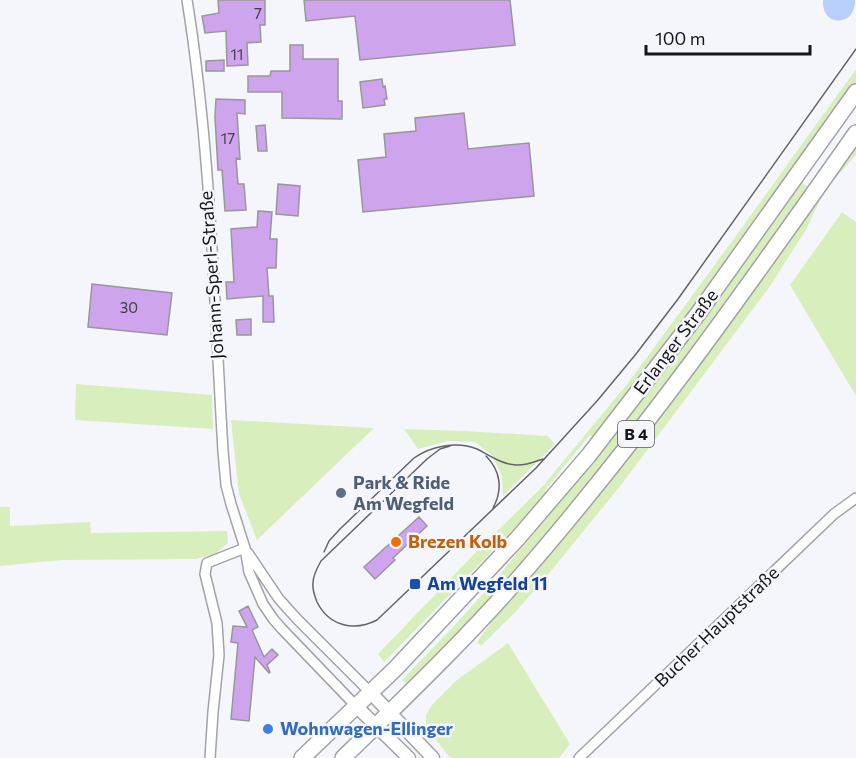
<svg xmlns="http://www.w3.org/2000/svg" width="856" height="758" viewBox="0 0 856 758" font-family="Commissioner,sans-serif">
	<rect width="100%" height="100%" fill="#f5f6fc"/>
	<!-- green -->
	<path fill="#d8efbd" d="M856 69V82L828 122 719 276 596 436H589L545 490 546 496 384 662 378 654 476 552 542 487 628 383 738 233Z
		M856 145V155L832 182 820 200 806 230 768 289 621 485 542 582 518 609 481 646 477 642 498 613Z
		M801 182 810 188 642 417 533 551 460 632 408 685 402 680 453 627 490 586 557 505 640 400 707 312Z
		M842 212 856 222V396L790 285Z
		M76 384 212 395 213 429 75 420Z
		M231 420 374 428 257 540 239 494Z
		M404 429 464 431 548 436 555 444 503 496 502 476 492 455 475 442 448 441 418 449Z
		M0 507H10V526L90 522 91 533 227 531 228 543 215 554 196 559 62 560 0 566Z
		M508 643 570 744 559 758H450L426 727V715L431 706 457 680Z"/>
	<!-- water -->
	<path fill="#b7cffa" d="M823 0H855C856 27 821 28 823 0Z"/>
	<!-- building -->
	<path fill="#cea5ed" stroke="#99969b" stroke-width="1.5" d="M218 0H265V25H260L261 42 247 43 248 65 227 66 226 31 205 33 202 16 219 13Z
		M304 0H510L515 45 360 60 355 16 306 21Z
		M290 45H303V59H338V101H342V119L282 118V92H248V76H270L271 71H290Z
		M224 60V71H206V61Z
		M382 79 383 87 385 86 387 99H384L385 105 363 108 360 82Z
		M216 99 245 100V114L237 113 240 159 236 158 238 184H244L246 210 225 211 222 170H218L215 117Z
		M464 113 468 149 529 143 534 196 363 212 358 160 386 157 384 134 416 131 415 118Z
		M265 125 267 151H258L256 126Z
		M278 184 300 186 298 216 276 214Z
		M258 211 272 212 270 239H277L276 268H267L269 296H273L274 322H263V296L227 299 226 282H234L231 229 257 227Z
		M92 284 172 293 167 335 88 327Z
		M251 319V335H237L236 320Z
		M419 517 427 526 393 558 395 560 375 579 364 567Z
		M248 606 258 627 252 630 264 657 272 649 278 655 267 665 270 672 269 673 255 657 249 721 231 719 238 643 231 642 233 626 247 627 239 611Z"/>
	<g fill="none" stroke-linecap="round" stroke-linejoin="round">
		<defs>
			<path id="minor" d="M187 0C211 149 214 301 223 451L226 485 231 504 245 548 249 572 263 604 274 620 282 629 356 706
				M248 553 279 599 297 619 371 693
				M210 758 213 712 219 655 217 623 205 574 207 563 245 548
				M579 758 834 514 856 498"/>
			<path id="tertiary" d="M371 693 433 758
				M356 706 409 758"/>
			<path id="primary" d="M302 758 396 668 518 538 589 455 697 315 856 92
				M343 758C400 702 458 647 511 587 637 444 747 288 856 133"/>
		</defs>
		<!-- minor casing -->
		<use href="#minor" stroke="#a2a3a8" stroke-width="12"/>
		<!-- tertiary casing -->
		<use href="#tertiary" stroke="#a2a3a8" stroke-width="15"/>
		<!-- primary casing -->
		<use href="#primary" stroke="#a2a3a8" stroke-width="18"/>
		<!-- minor -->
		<use href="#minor" stroke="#fff" stroke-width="9"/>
		<!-- tertiary -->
		<use href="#tertiary" stroke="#fff" stroke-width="12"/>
		<!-- primary -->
		<use href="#primary" stroke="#fff" stroke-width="15"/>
		<!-- tram -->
		<path stroke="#646468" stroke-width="1.5" d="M450 446 440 449 427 459 321 561C317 568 313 576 313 583 312 590 315 596 317 602 329 626 354 632 377 620L536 468 597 401 636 354 678 299 856 49
			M486 456C501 471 503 490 493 508
			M324 552 329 541 340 529 414 458C431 446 457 441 477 449 489 455 501 464 516 465 525 466 534 462 543 459"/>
	</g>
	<!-- markers -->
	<circle fill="#5c6f8a" stroke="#f5f6fc" stroke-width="2" cx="341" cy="493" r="6"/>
	<circle fill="#e8710a" stroke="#f5f6fc" stroke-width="2" cx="396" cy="542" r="6"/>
	<rect fill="#1a4fb4" stroke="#f5f6fc" stroke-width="2" x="409" y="578" width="12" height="12" rx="3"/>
	<circle fill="#3f7fe0" stroke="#f5f6fc" stroke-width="2" cx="268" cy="729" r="6"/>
	<g text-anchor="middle" stroke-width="5" stroke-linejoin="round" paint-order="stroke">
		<!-- number labels -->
		<g font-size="15" fill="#443a4d">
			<text x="258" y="19">7</text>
			<text x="237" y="60">11</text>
			<text x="228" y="144">17</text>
			<text x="129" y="313">30</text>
		</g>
		<!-- shield labels -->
		<rect fill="#f5f6fc" stroke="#59595c" stroke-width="1.5" x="618" y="421" width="36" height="26" rx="4.5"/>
		<g font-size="16" font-weight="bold" fill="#161618">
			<text x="636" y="440">B 4</text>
		</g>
		<!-- street labels -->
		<g font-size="18" fill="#161618" stroke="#f5f6fc">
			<text transform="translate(212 275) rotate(-94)" y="6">Johann-Sperl-Straße</text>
			<text transform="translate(676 342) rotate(-53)" y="6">Erlanger Straße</text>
			<text transform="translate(717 627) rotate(-44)" y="6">Bucher Hauptstraße</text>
		</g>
		<!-- service labels -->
		<g font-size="18" font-weight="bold" fill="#4e5e75" stroke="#f5f6fc" text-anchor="start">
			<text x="353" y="489">Park &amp; Ride<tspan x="353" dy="21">Am Wegfeld</tspan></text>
		</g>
		<!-- food labels -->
		<g font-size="18" font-weight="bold" fill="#c56008" stroke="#f5f6fc" text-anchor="start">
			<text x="408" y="548">Brezen Kolb</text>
		</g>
		<!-- transit labels -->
		<g font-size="18" font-weight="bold" fill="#164399" stroke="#f5f6fc" text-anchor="start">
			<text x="427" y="590">Am Wegfeld 11</text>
		</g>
		<!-- shop labels -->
		<g font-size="18" font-weight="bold" fill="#366cbe" stroke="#f5f6fc" text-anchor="start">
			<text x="280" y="735">Wohnwagen-Ellinger</text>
		</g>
	</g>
	<!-- scale -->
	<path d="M646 45v9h164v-9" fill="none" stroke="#161618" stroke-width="3"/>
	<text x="655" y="45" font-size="18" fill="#161618" stroke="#f5f6fc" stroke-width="4.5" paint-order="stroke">100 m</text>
</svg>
